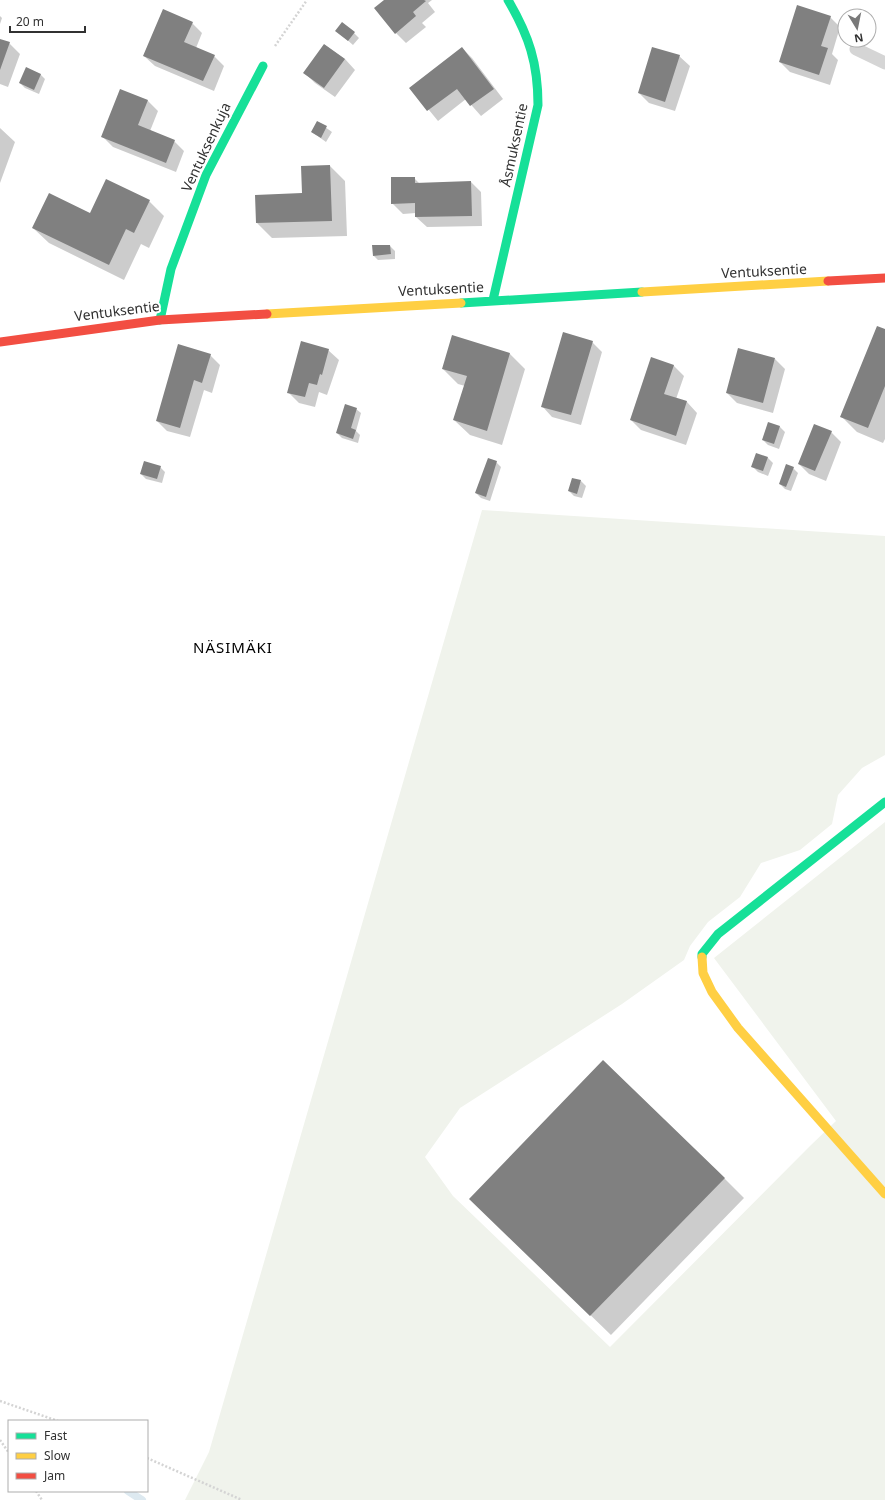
<svg xmlns="http://www.w3.org/2000/svg" width="885" height="1500" viewBox="0 0 885 1500" font-family="'Noto Sans',sans-serif">
	<rect width="100%" height="100%" fill="#fff"/>
	<!-- green -->
	<path fill="#f0f3ec" d="M482 510 885 536V755L862 768 838 795 832 824 800 850 761 863 740 897 708 922 690 946 684 960 622 1004 460 1108 425 1157 453 1196 610 1347 811 1145 836 1121 714 958 885 822V1500H185L209 1452Z"/>
	<!-- shadow -->
	<path fill="#0003" d="M386 0H432L428 3 435 12 422 23 426 27 406 43 396 33Z
		M0 16 2 18 0 24Z
		M830 17 840 27 832 54 838 60 830 85 790 72 780 62Z
		M192 23 202 33 196 48 214 56 224 66 214 91 155 66 144 56Z
		M337 31 354 33 359 38 353 45Z
		M0 40 9 43 20 54 8 87 0 84Z
		M325 45 345 59 355 70 335 97 315 83 305 73Z
		M462 48 472 58 503 99 481 116 466 99 438 121 411 88Z
		M679 56 690 66 675 111 649 103 639 93Z
		M40 74 45 79 39 94 25 88 20 83Z
		M121 91 148 101 158 111 150 131 174 141 184 151 176 172 113 147 103 137Z
		M318 122 332 132 326 142 312 132Z
		M0 128 15 142 0 183Z
		M330 166 345 181 347 236 272 238 257 223 303 194Z
		M414 178 420 184 471 182 481 192 482 226 427 227 416 217V213L403 214 392 203Z
		M149 201 164 216 149 248 141 244 124 280 49 243 33 228Z
		M390 246 395 251V259L378 260 373 255Z
		M885 330V439L883 443 857 432 842 417Z
		M453 336 510 354 525 369 502 445 470 435 454 420 465 386 458 384 443 369Z
		M592 342 602 352 581 425 552 417 542 406Z
		M328 350 339 360 327 395 319 392 315 407 299 403 288 392Z
		M210 355 220 365 212 393 204 390 190 437 167 431 157 421Z
		M775 359 785 369 773 413 737 403 727 393Z
		M673 365 684 376 676 399 687 402 697 413 686 445 641 430 631 420Z
		M356 409 361 413 356 431 360 435 358 443 342 438 337 433Z
		M769 423 780 427 785 432 779 449 768 445 763 440Z
		M831 432 841 442 826 481 809 474 799 464Z
		M757 454 768 458 773 463 768 476 758 472 753 467Z
		M496 462 501 467 490 501 481 498 476 493Z
		M160 467 165 472 162 483 146 479 141 474Z
		M793 468 798 473 791 491 785 489 780 484Z
		M581 481 586 486 582 498 574 496 569 491Z
		M724 1178 744 1198 611 1335 490 1218Z"/>
	<g fill="none" stroke-linecap="round" stroke-linejoin="round">
		<!-- stream -->
		<path stroke="#dde9f0" stroke-width="8" d="M128 1491 142 1500"/>
	</g>
	<!-- building -->
	<path fill="#808080" d="M384 0H424L426 1 413 12 416 16 395 34 374 8Z
		M797 5 831 16 821 46 828 48 819 75 779 62Z
		M163 9 193 22 184 42 215 55 203 81 143 56Z
		M342 22 355 32 348 41 335 31Z
		M0 39 10 42 0 70Z
		M324 44 345 59 324 88 303 73Z
		M462 47 494 89 470 106 457 89 427 111 409 88Z
		M652 47 680 55 665 102 638 93Z
		M26 67 41 74 34 90 19 83Z
		M120 89 148 100 138 125 175 140 166 163 101 137Z
		M317 121 327 126 321 138 311 132Z
		M330 165 332 221 256 223 255 195 302 193 301 166Z
		M391 177H415V183L471 181 472 216 415 217V203L391 204Z
		M106 179 150 200 134 233 126 229 109 265 32 228 49 193 90 213Z
		M372 245H390L391 254 373 256Z
		M877 326 885 329V386L868 428 840 417Z
		M563 332 593 341 571 415 541 407Z
		M452 335 510 353 487 431 453 420 467 376 442 369Z
		M301 341 329 349 322 375 320 374 317 385 309 383 305 397 287 393Z
		M178 344 211 354 202 383 194 380 180 428 156 421Z
		M738 348 775 358 763 403 726 393Z
		M651 357 674 365 664 394 687 401 676 436 630 420Z
		M345 404 357 408 351 428 356 430 353 439 336 433Z
		M768 422 780 426 774 444 762 440Z
		M814 424 832 431 815 471 798 464Z
		M756 453 768 457 763 471 751 467Z
		M488 458 497 461 486 497 475 493Z
		M144 461 161 466 157 479 140 474Z
		M786 464 794 467 786 487 779 484Z
		M572 478 581 480 577 494 568 491Z
		M603 1060 725 1178 590 1316 469 1199Z"/>
	<g fill="none" stroke-linecap="round" stroke-linejoin="round">
		<!-- path -->
		<path stroke="#d4d4d4" stroke-width="2.5" stroke-dasharray="2 2" stroke-linecap="butt" d="M275 46 307 0
			M0 1401 58 1421
			M0 1440 9 1453
			M147 1458 242 1500
			M36 1491 42 1500"/>
		<!-- lane -->
		<path stroke="#d5d5d5" stroke-width="13" d="M856 49 885 63"/>
		<!-- fast -->
		<path stroke="#16e098" stroke-width="9" d="M493 300 538 105C538 63 529 36 508 0
			M461 303 642 292
			M160 320 171 269 206 175 263 66
			M702 957V954L718 934 885 802"/>
		<!-- slow -->
		<path stroke="#ffcf43" stroke-width="9" d="M642 292 828 281
			M267 314 461 303
			M702 957 703 973 712 992 738 1028 885 1194"/>
		<!-- jam -->
		<path stroke="#f24e42" stroke-width="9" d="M828 281 885 278
			M0 342 160 320 267 314"/>
	</g>
	<g text-anchor="middle" stroke-width="4" stroke-linejoin="round" paint-order="stroke">
		<!-- street labels -->
		<g font-size="14" fill="#313131" stroke="#fff">
			<text transform="translate(514 145) rotate(-78)" y="5">Åsmuksentie</text>
			<text transform="translate(206 147) rotate(-65)" y="5">Ventuksenkuja</text>
			<text transform="translate(764 271) rotate(-3)" y="5">Ventuksentie</text>
			<text transform="translate(441 289) rotate(-3)" y="5">Ventuksentie</text>
			<text transform="translate(117 311) rotate(-7)" y="5">Ventuksentie</text>
		</g>
		<!-- neighbourhood labels -->
		<g font-size="15" letter-spacing="1" fill="#000" stroke="#fff">
			<text x="233" y="653">NÄSIMÄKI</text>
		</g>
	</g>
	<!-- legend -->
	<rect x="8" y="1420" width="140" height="72" fill="#ffffff" stroke="#adadad"/>
	<rect x="16" y="1433" width="20" height="6" fill="#16e098" stroke="#adadad"/>
	<text x="44" y="1440" font-size="12" fill="#313131">Fast</text>
	<rect x="16" y="1453" width="20" height="6" fill="#ffcf43" stroke="#adadad"/>
	<text x="44" y="1460" font-size="12" fill="#313131">Slow</text>
	<rect x="16" y="1473" width="20" height="6" fill="#f24e42" stroke="#adadad"/>
	<text x="44" y="1480" font-size="12" fill="#313131">Jam</text>
	<!-- north arrow -->
	<g transform="translate(857 28) rotate(170)"><circle r="19" fill="#ffffff" stroke="#adadad"/>
	<path d="M0-3L7 15L0 10L-7 15Z" fill="#797979"/>
	<text y="-6" font-size="11" font-weight="bold" text-anchor="middle" fill="#313131">N</text>
	</g>
	<!-- scale -->
	<path d="M10 26v6h75v-6" fill="none" stroke="#313131" stroke-width="2"/>
	<text x="16" y="26" font-size="12" fill="#313131" stroke="#ffffff" stroke-width="3" paint-order="stroke">20 m</text>
</svg>
